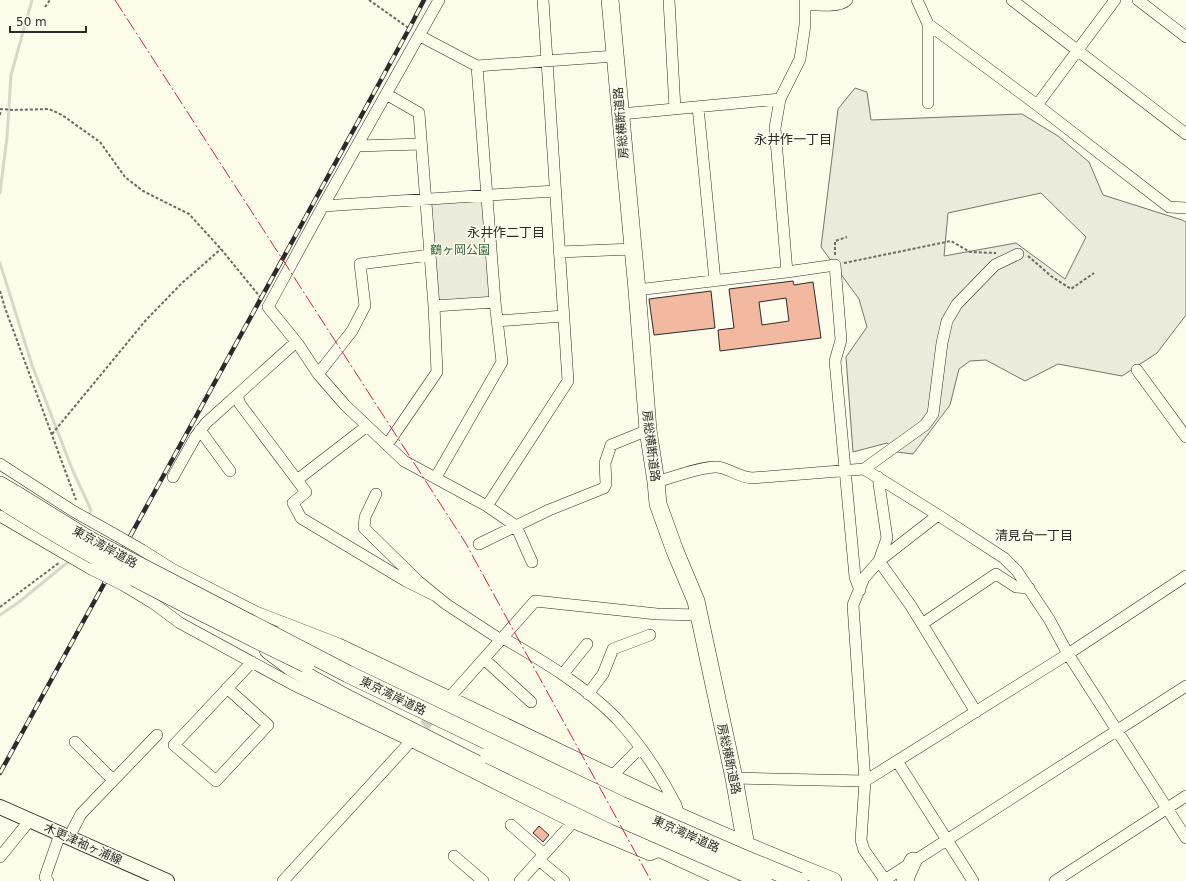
<svg xmlns="http://www.w3.org/2000/svg" width="1186" height="881" viewBox="0 0 1186 881" font-family="'DejaVu Sans','Noto Sans JP',sans-serif">
	<rect width="100%" height="100%" fill="#fdfbea"/>
	<!-- green -->
	<path fill="#ecebdb" stroke="#74746e" fill-rule="evenodd" d="M855 88 867 92 871 120 1022 114 1058 136 1089 162 1103 195 1182 220 1186 222V315L1157 353 1122 376 1058 364 1025 381 986 360 970 361 959 369 950 405 913 454 897 452 887 443 853 452 846 357 867 327 859 299 821 247 838 109ZM1041 193 1086 237 1065 279 1016 243 944 256 948 213Z
		M487 195 495 302 434 306 425 199Z"/>
	<g fill="none" stroke-linecap="round" stroke-linejoin="round">
		<!-- stream -->
		<path stroke="#d8d7c9" stroke-width="3" d="M0 193 7 137 11 75 32 0
			M0 263 32 365 72 469 91 510 88 516
			M0 615 19 602 68 562 69 560"/>
	</g>
	<!-- building -->
	<path fill="#f2b8a0" stroke="#2b2b2b" fill-rule="evenodd" d="M793 281 794 285 813 282 821 338 720 351 718 330 734 328 729 289ZM786 298 789 321 762 325 759 302Z
		M711 291 715 328 654 335 649 299Z
		M539 826 549 835 543 842 533 833Z"/>
	<g fill="none" stroke-linecap="round" stroke-linejoin="round">
		<!-- minor-tunnel -->
		<path stroke="#d3d1c4" stroke-width="11" stroke-dasharray="11 5.5" stroke-linecap="butt" d="M413 738 438 711"/>
		<defs>
			<path id="minor" d="M439 0 323 206 268 307 298 344 318 374 345 405 404 461 487 506 516 526 532 562
				M669 0 675 109
				M917 0 928 24 1037 105 1169 207 1186 208
				M1012 0 1186 134
				M1138 0 1186 37
				M805 4C816 5 840 8 847 0
				M420 36 477 66 615 56
				M386 94 419 113 434 306 437 372 387 445
				M928 103V24
				M1037 105 1115 0
				M698 107 715 281
				M621 114 780 99
				M357 146 421 144
				M323 206 554 191
				M559 252 633 249
				M787 272 835 265 841 340 835 361 855 577 860 590
				M637 290 787 272 775 128 780 99 800 59 805 25V0
				M434 306 495 302
				M497 321 563 316
				M1137 370 1186 437
				M318 374 352 331 365 306 360 264 430 255
				M237 395 240 404 306 492 293 503 301 518 406 581 434 595
				M200 430 230 471
				M0 464 73 511 114 534
				M864 469 938 515 1004 558 1017 571 1049 619 1068 654 1186 838
				M173 477 196 436 206 423 296 342
				M436 477 502 362 495 302 477 66
				M878 477 887 538 879 561 911 606 976 712
				M297 480 367 426
				M656 482C671 478 702 466 717 467 729 468 738 477 752 478L864 469 925 425 933 414 942 343 947 321 957 304 995 265 1018 254
				M376 494 365 517 364 528 419 582 446 604 501 640
				M487 506 568 381 543 0
				M0 516 91 569
				M479 544 549 510 604 488 606 484 605 463 611 445 648 430
				M142 550 172 569 256 612 339 644 676 805 679 816
				M125 586 153 603 180 623 292 684 411 741 576 824 650 855 662 850
				M922 624 996 574 1016 587 1029 588
				M503 638C543 661 585 686 617 719 641 745 660 774 676 805
				M484 659 531 702
				M563 674 587 644
				M227 688 268 725 216 781 174 745 252 662
				M588 694 603 674 613 649 650 635
				M450 697 535 601 657 614 699 615
				M75 742 113 780
				M897 761 973 881
				M613 775 640 748
				M734 778 865 781 1068 654 1186 576
				M511 825 544 854
				M69 837 81 814 157 735
				M454 856 483 881
				M0 857 30 820
				M539 860 564 881
				M885 880 864 850 861 840 865 781 853 605 864 578 879 561 938 515
				M48 881 45 877 60 834
				M283 881 411 741
				M520 881 573 822
				M883 881 1186 686
				M1055 881 1186 796"/>
			<path id="major" d="M0 807 167 881"/>
			<path id="highway" d="M610 0 637 290 648 430 656 482 658 504 675 551 696 601 734 778 746 846 748 873
				M0 485 17 495
				M0 499 11 506
				M274 635 304 637C369 669 433 702 499 734 609 786 720 836 833 881
				M268 650 292 668 343 696 481 766 730 881
				M905 881 907 874 913 861"/>
		</defs>
		<!-- minor casing -->
		<use href="#minor" stroke="#2b2b2b" stroke-width="12"/>
		<!-- major casing -->
		<use href="#major" stroke="#2b2b2b" stroke-width="16"/>
		<!-- highway casing -->
		<use href="#highway" stroke="#2b2b2b" stroke-width="18"/>
		<!-- path -->
		<path stroke="#6a6964" stroke-width="2" stroke-dasharray="3 2" stroke-linecap="butt" d="M369 0 410 29
			M45 7 50 0
			M0 115 1 109 13 110 49 109 62 115 100 142 125 177 143 191 189 214 221 249 261 298
			M835 255V241L847 237
			M1028 256 1051 276 1071 289 1094 273
			M844 263 951 241 970 252 996 253
			M0 291 5 308 76 500
			M52 434 146 320 182 283 221 249
			M0 607 60 562"/>
		<!-- minor -->
		<use href="#minor" stroke="#fdfbea" stroke-width="11"/>
		<!-- major -->
		<use href="#major" stroke="#fdfbea" stroke-width="14"/>
		<!-- highway -->
		<use href="#highway" stroke="#fdfbea" stroke-width="17"/>
		<defs>
			<path id="rail" d="M0 773 409 29 424 0"/>
		</defs>
		<!-- rail casing -->
		<use href="#rail" stroke="#2b2b2b" stroke-width="4.5"/>
		<!-- rail -->
		<use href="#rail" stroke="#fdfbea" stroke-width="3" stroke-dasharray="9" stroke-linecap="butt"/>
		<defs>
			<path id="minor-bridge" d="M114 534 142 550
				M91 569 125 586"/>
			<path id="highway-bridge" d="M17 495 88 539 348 674 621 805 743 858 799 881
				M11 506C105 566 206 615 306 664
				M489 755 617 817 763 881"/>
		</defs>
		<!-- minor-bridge casing -->
		<use href="#minor-bridge" stroke="#2b2b2b" stroke-width="12" stroke-linecap="butt"/>
		<!-- highway-bridge casing -->
		<use href="#highway-bridge" stroke="#2b2b2b" stroke-width="18" stroke-linecap="butt"/>
		<!-- minor-bridge -->
		<use href="#minor-bridge" stroke="#fdfbea" stroke-width="11"/>
		<!-- highway-bridge -->
		<use href="#highway-bridge" stroke="#fdfbea" stroke-width="17"/>
		<!-- power -->
		<path stroke="#c62828" stroke-width="1" stroke-dasharray="14 3 2 3" stroke-linecap="butt" d="M115 0 465 542 651 881"/>
	</g>
	<g text-anchor="middle" stroke-width="3" stroke-linejoin="round" paint-order="stroke">
		<!-- street labels -->
		<g font-size="12" fill="#2b2b2b" stroke="#fdfbea">
			<text transform="translate(621 123) rotate(-95)" y="4">房総横断道路</text>
			<text transform="translate(651 446) rotate(83)" y="4">房総横断道路</text>
			<text transform="translate(105 547) rotate(29)" y="4">東京湾岸道路</text>
			<text transform="translate(393 696) rotate(26)" y="4">東京湾岸道路</text>
			<text transform="translate(729 759) rotate(78)" y="4">房総横断道路</text>
			<text transform="translate(686 834) rotate(24)" y="4">東京湾岸道路</text>
			<text transform="translate(83 844) rotate(24)" y="4">木更津袖ヶ浦線</text>
		</g>
		<!-- park labels -->
		<g font-size="12" fill="#34623c" stroke="#fdfbea">
			<text x="460" y="254">鶴ヶ岡公園</text>
		</g>
		<!-- neighbourhood labels -->
		<g font-size="13" fill="#2b2b2b" stroke="#fdfbea">
			<text x="793" y="144">永井作一丁目</text>
			<text x="506" y="237">永井作二丁目</text>
			<text x="1034" y="540">清見台一丁目</text>
		</g>
	</g>
	<!-- scale -->
	<path d="M10 26v6h76v-6" fill="none" stroke="#2b2b2b" stroke-width="2"/>
	<text x="16" y="26" font-size="12" fill="#2b2b2b" stroke="#fdfbea" stroke-width="3" paint-order="stroke">50 m</text>
</svg>
